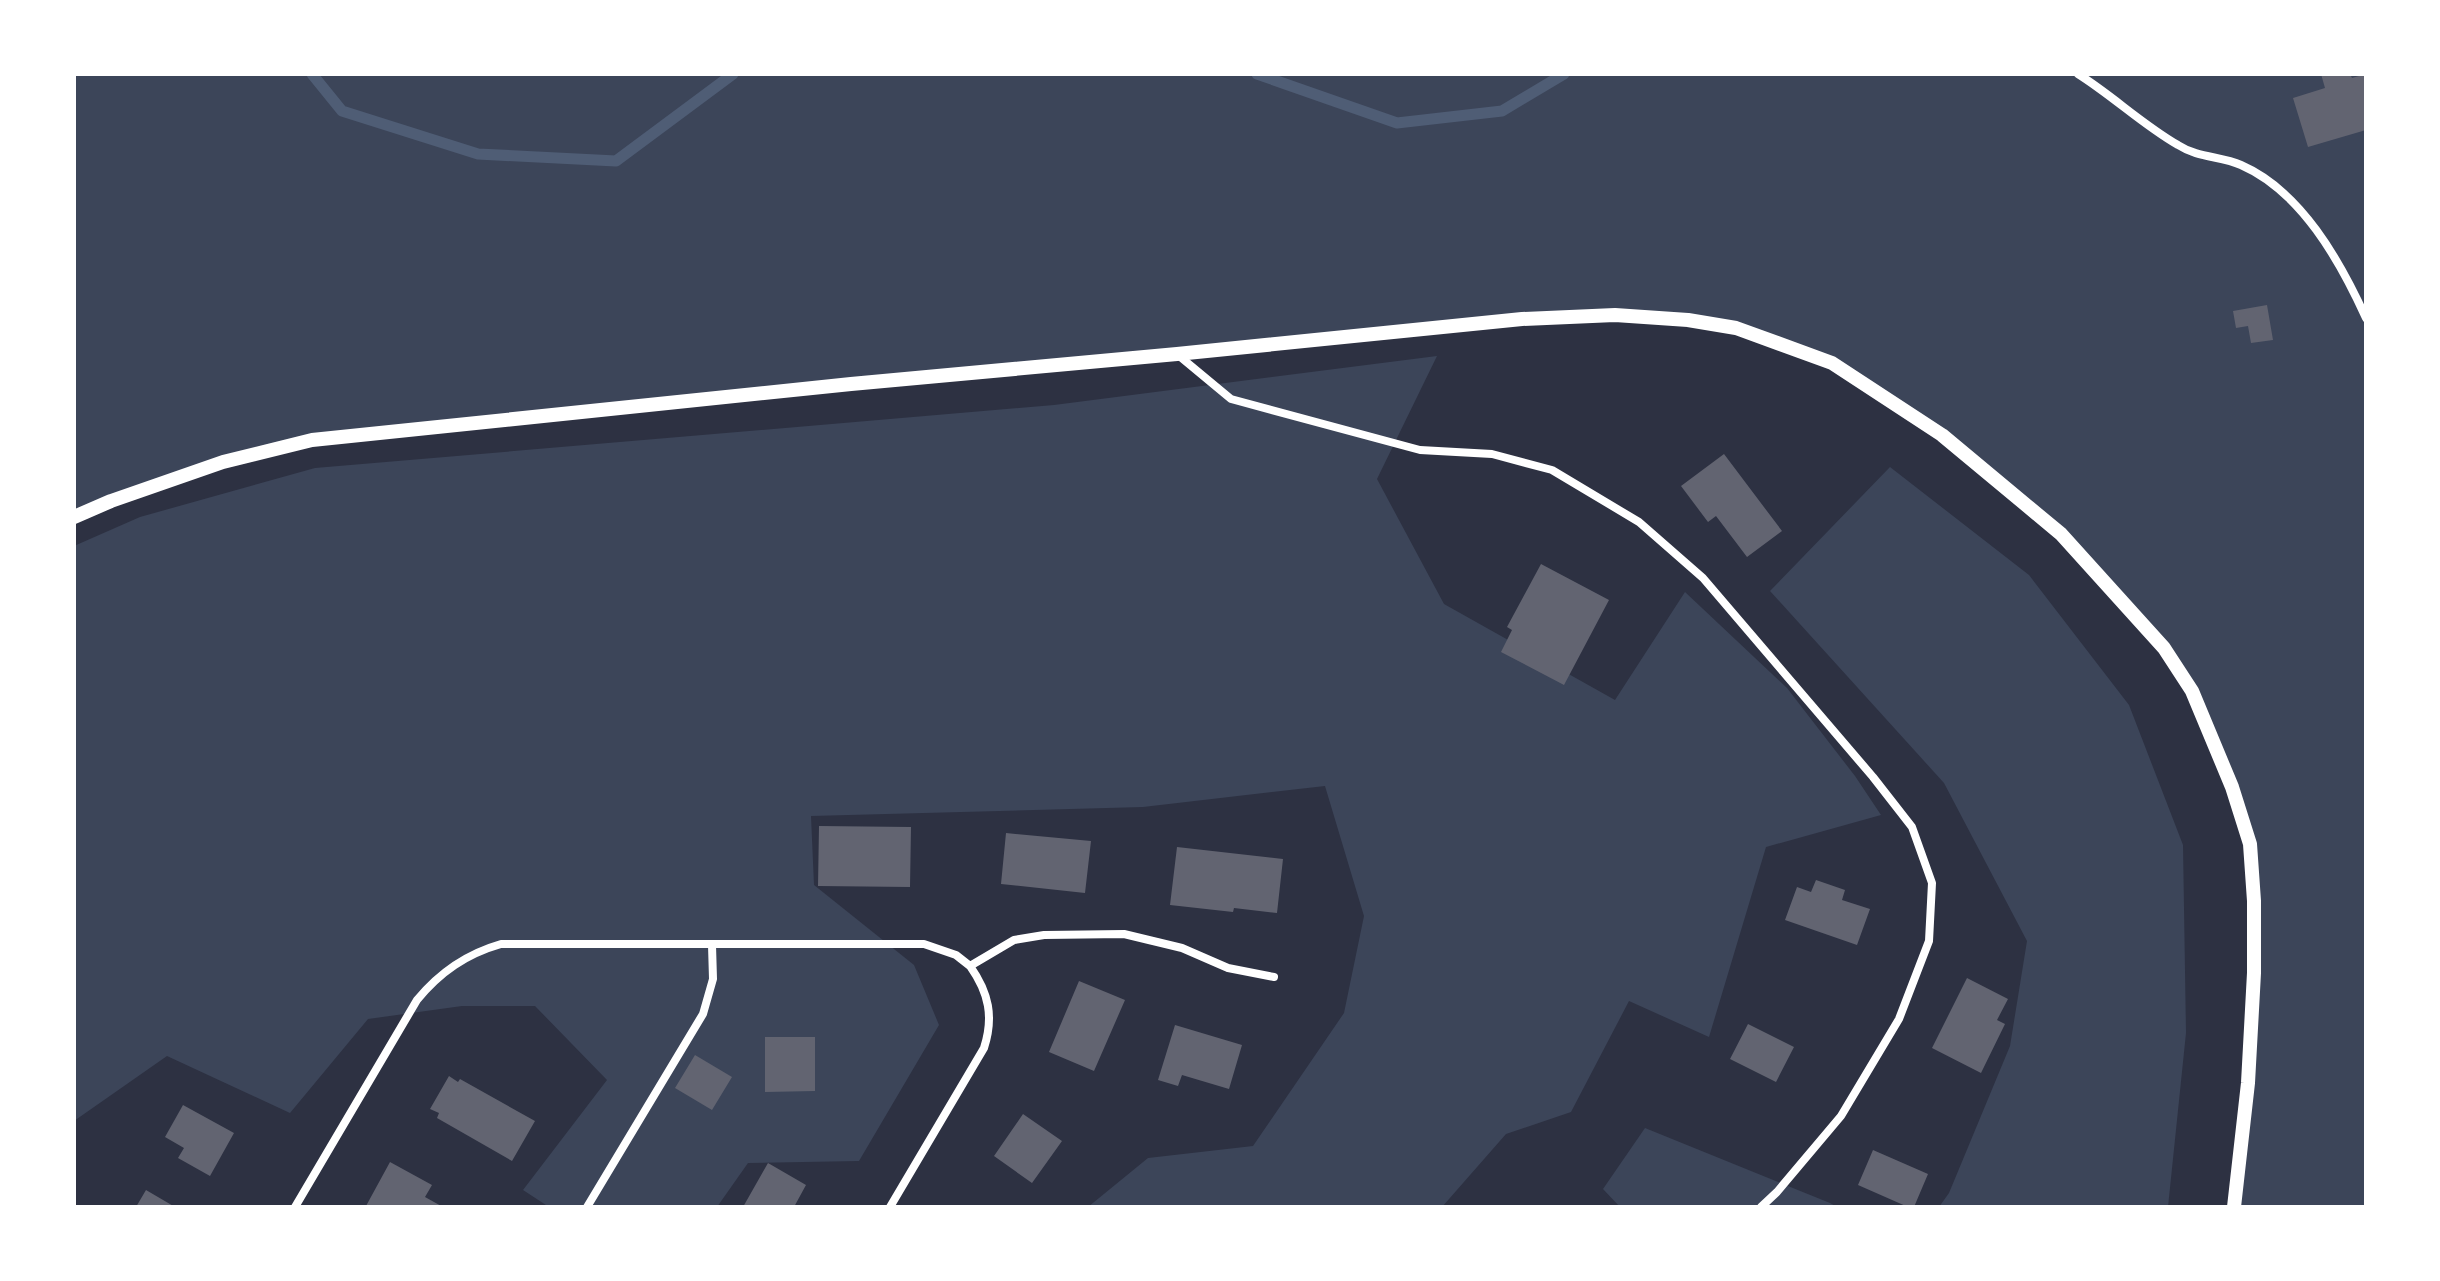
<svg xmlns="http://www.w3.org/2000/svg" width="2440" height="1281" viewBox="0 0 2440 1281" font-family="Raleway,sans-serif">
	<rect width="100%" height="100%" fill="#2d3142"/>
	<!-- green -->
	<path fill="#3c4559" d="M74 74H2366V1207H2234L2248 1083 2250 844 2192 691 2061 534 1871 388 1736 328 1615 315 312 440 74 517Z
		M1437 356 1377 479 1444 604 1615 700 1685 592 1787 688 1855 776 1881 815 1766 847 1709 1037 1629 1001 1571 1112 1506 1134 1442 1207H1088L1148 1158 1253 1146 1344 1013 1364 916 1325 786 1143 807 811 816 814 885 914 965 939 1025 859 1161 748 1163 717 1207H549L523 1190 607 1080 535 1006H462L368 1019 290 1113 167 1056 74 1121V546L140 517 315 468 1054 405Z
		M1890 467 2029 575 2129 705 2183 845 2186 1033 2168 1207H1939L1949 1193 2010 1046 2027 941 1944 783 1770 591Z
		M1645 1128 1830 1203 1837 1207H1620L1603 1189Z"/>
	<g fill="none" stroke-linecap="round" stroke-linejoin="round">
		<!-- stream -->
		<path stroke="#4f5d75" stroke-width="11" d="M312 74 342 111 478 154 616 161 733 74
			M1257 74 1397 123 1502 111 1564 74"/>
	</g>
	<!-- building -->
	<path fill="#626471" d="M2321 74H2350L2352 78 2366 74V130L2308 147 2293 98 2325 88Z
		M2267 305 2273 340 2251 343 2248 326 2236 328 2233 311Z
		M1724 454 1782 531 1747 557 1716 516 1708 522 1681 486Z
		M1541 564 1609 600 1564 685 1501 652 1512 630 1507 627Z
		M819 826 911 827 910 887 818 886Z
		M1006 833 1091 841 1085 893 1001 884Z
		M1177 847 1283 859 1277 913 1234 908 1233 912 1170 905Z
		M1816 880 1845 890 1842 900 1870 909 1857 945 1785 920 1797 887 1811 892Z
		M1967 978 2008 999 1997 1020 2005 1024 1981 1073 1932 1048Z
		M1079 981 1125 1000 1094 1071 1049 1052Z
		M1748 1024 1794 1047 1776 1082 1730 1059Z
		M1175 1025 1242 1045 1229 1089 1182 1075 1178 1086 1158 1080Z
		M765 1037H815V1091L765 1092Z
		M695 1055 732 1077 712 1110 675 1088Z
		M449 1076 458 1082 460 1079 535 1121 512 1161 437 1118 439 1113 430 1109Z
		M183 1105 234 1133 210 1176 178 1158 184 1148 165 1137Z
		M1023 1114 1062 1141 1032 1183 994 1156Z
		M1873 1150 1928 1174 1914 1207H1908L1858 1185Z
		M390 1162 432 1185 425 1197 443 1207 366 1206Z
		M768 1163 806 1185 794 1207H743Z
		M146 1190 175 1207H136Z"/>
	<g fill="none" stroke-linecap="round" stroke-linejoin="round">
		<!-- minor -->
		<path stroke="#fff" stroke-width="8" d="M2078 74C2113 96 2143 125 2178 145 2198 158 2221 156 2241 165 2301 191 2340 261 2366 318
			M1178 355 1231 399 1420 450 1492 454 1552 470 1639 522 1703 578 1873 777 1912 827 1932 883 1929 941 1899 1019 1841 1116 1777 1192 1761 1207
			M295 1207 417 1000C440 972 466 954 501 944H924L956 955 970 966 1014 940 1044 935 1124 934 1182 948 1228 968 1274 977
			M587 1207 703 1014 713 979 712 945
			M890 1207 984 1048C994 1017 989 993 970 966"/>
		<!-- tertiary -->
		<path stroke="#fff" stroke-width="14" d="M74 517 111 501 223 462 312 440 851 384 1177 354 1522 319 1615 315 1688 320 1736 328 1832 363 1942 435 2061 534 2164 648 2192 691 2232 787 2250 844 2254 901V973L2248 1083 2234 1207"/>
	</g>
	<!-- border -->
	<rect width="2440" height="1281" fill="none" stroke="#ffffff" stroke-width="152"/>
</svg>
